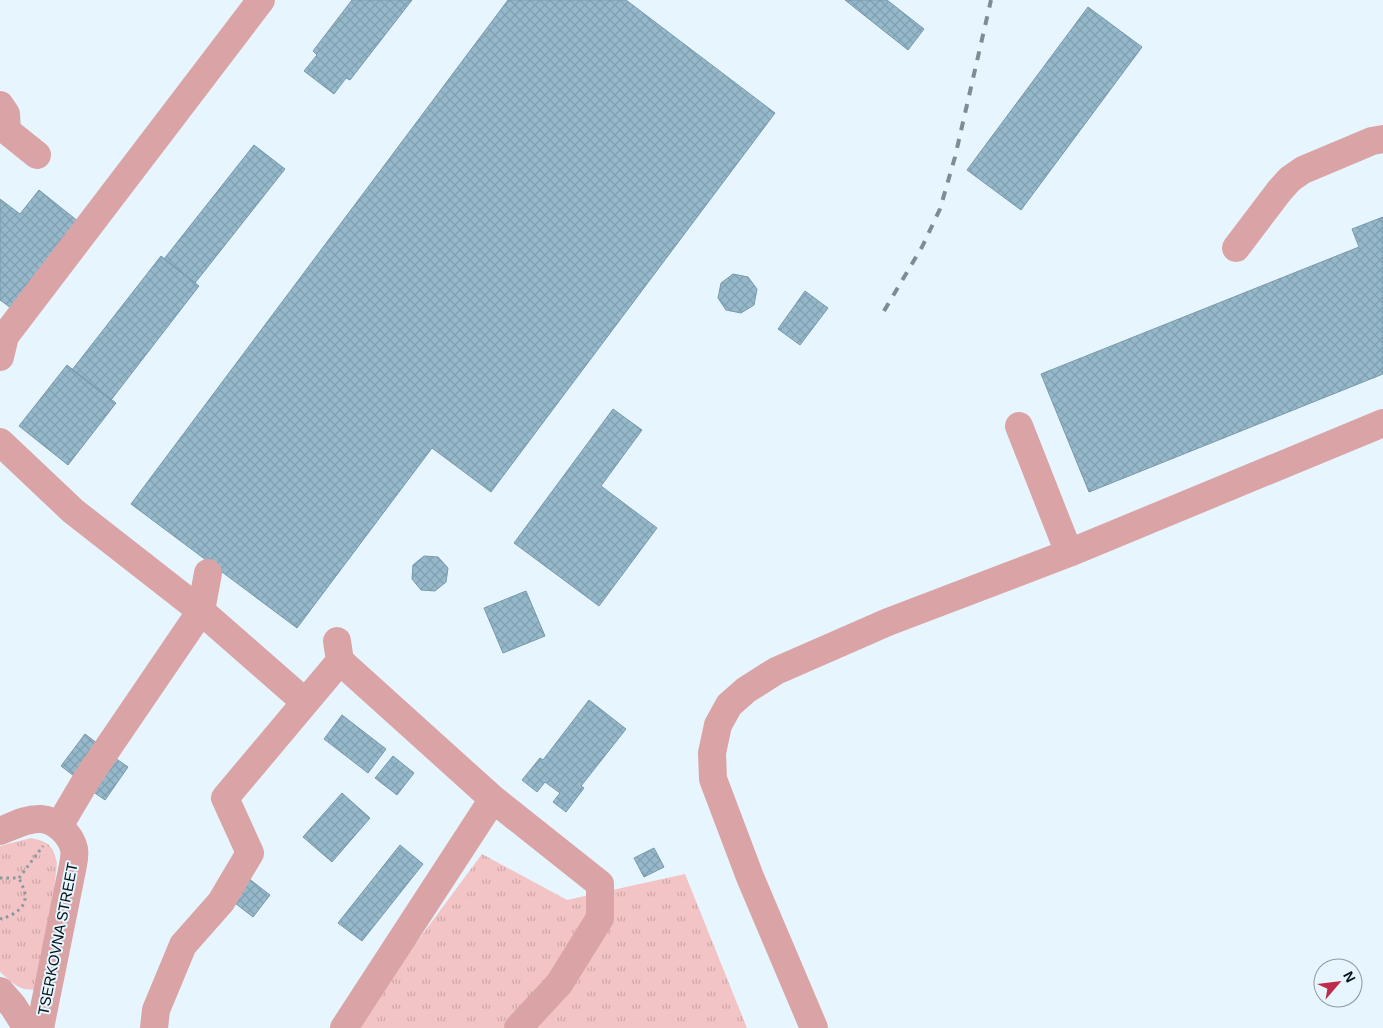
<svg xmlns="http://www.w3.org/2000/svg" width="1383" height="1028" viewBox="0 0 1383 1028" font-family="Arial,sans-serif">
	<defs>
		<pattern id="grass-tufts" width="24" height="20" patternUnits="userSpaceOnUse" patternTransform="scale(1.25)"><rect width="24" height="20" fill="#f2c4c5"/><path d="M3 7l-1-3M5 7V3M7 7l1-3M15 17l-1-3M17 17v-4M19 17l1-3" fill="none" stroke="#cea7a8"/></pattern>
		<pattern id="building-cross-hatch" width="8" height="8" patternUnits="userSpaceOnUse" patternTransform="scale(1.25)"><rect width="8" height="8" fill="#95b9cb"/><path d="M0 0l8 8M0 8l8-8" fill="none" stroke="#7f9eae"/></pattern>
	</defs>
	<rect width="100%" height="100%" fill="#e7f6fe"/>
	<!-- grass -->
	<path fill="url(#grass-tufts)" d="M31 838C49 842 53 845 57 863L45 974 36 989C19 992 12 982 0 972V846Z
		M482 854 567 900 685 874 747 1028H353Z"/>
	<!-- building -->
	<path fill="url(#building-cross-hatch)" stroke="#779aac" d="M352 0H412L350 80 346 78 334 94 304 71 317 55 313 51Z
		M508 0H626L775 113 491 492 432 448 297 628 131 504Z
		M845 0H887L924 29 908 50Z
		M1088 7 1142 47 1021 210 967 170Z
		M254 145 285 169 195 283 164 259Z
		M39 190 79 222 11 308 0 300V199L20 214Z
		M1383 217V374L1089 492 1041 374 1359 247 1352 229Z
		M161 256 199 286 111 400 72 370Z
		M733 274 748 277 757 289 754 305 741 313 726 310 718 298 721 283Z
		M805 291 828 308 800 345 778 329Z
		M67 365 116 403 68 465 19 426Z
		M613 409 642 430 601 486 657 528 599 606 514 543Z
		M424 556 438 557 448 568 446 582 435 591 421 590 412 579 413 565Z
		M526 591 545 636 503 653 484 608Z
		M589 700 626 729 581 786 584 788 566 812 553 802 560 793 545 782 537 792 522 780 540 758 543 760Z
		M342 715 386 749 368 773 324 739Z
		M85 734 98 744 74 776 61 766Z
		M393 756 414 773 397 795 375 778Z
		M115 758 128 767 105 800 92 791Z
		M342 793 370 818 332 862 303 837Z
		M400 845 423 864 362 941 338 923Z
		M654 848 664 867 644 877 634 858Z
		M248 878 270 895 253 917 231 900Z"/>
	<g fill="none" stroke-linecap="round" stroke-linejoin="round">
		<!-- path -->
		<path stroke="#8a98a0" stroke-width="3" stroke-dasharray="2.5 4" stroke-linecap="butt" d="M0 878H19
			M19 878 43 846
			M0 918 2 919C13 915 27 908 25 894 24 888 21 883 19 878"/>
		<!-- minor -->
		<path stroke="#daa4a6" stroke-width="28" d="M0 105 6 114 7 131 37 155
			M1236 248 1280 190 1290 179 1303 170 1372 141 1383 139
			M0 357 5 336 261 0
			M1019 426 1069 553 1383 423
			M0 442 73 511 201 611 305 702
			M337 641 340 661 493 799
			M59 826 88 777 201 611 208 573
			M0 831C13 826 27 818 41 819 56 820 71 835 74 849 75 854 74 860 73 865L40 1028
			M0 991 13 1006 27 1028
			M154 1028 156 1010 183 945 221 902 250 853 225 798 340 661
			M344 1028 493 799 600 884V918L559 984 518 1028
			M814 1028 750 877 713 779 712 753 718 725 729 705 746 690 776 671 888 622 1069 553"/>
		<!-- rail -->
		<path stroke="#7e8c93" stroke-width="4" stroke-dasharray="9 9" stroke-linecap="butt" d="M884 311 922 247 940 209 955 157 991 0"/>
	</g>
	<g text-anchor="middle" stroke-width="4" stroke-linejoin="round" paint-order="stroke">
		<!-- street labels -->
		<g font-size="15" fill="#051218" stroke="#e7f6fe">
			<text transform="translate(58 939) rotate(-79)" y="5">TSERKOVNA STREET</text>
		</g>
	</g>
	<!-- north arrow -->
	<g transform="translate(1338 983) rotate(62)"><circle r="24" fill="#e7f6fe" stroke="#8d9ba2"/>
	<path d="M0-4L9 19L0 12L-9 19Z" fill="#bd2c48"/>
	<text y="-8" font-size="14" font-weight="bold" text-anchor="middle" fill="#051218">N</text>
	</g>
</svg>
